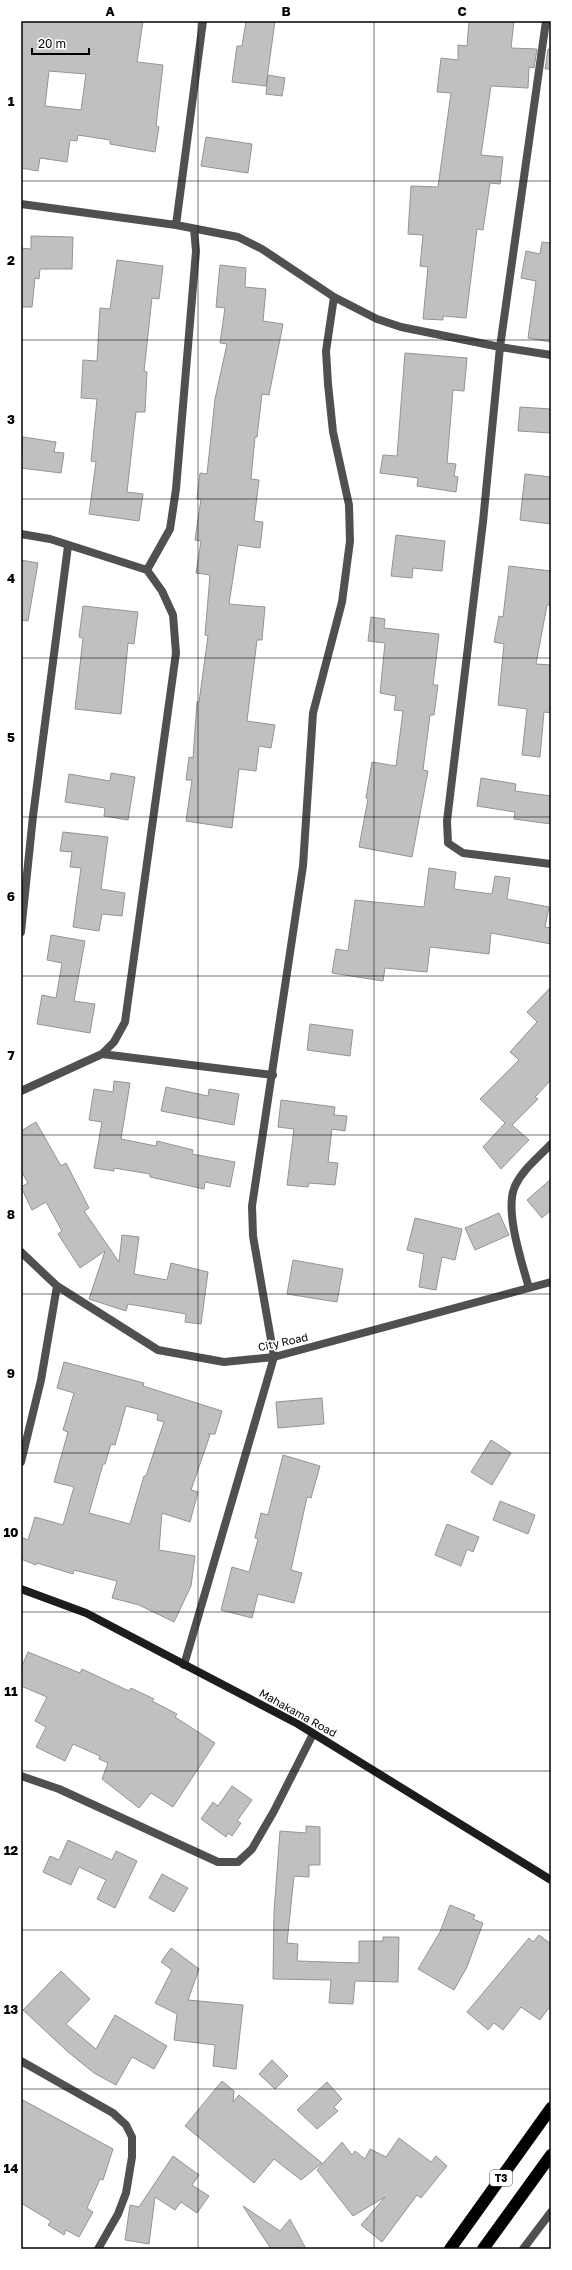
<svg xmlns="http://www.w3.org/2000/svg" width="572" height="2270" viewBox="0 0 572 2270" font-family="'Golos Text',sans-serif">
	<rect width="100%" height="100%" fill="#fff"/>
	<!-- building -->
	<path fill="#c0c0c0" stroke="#949494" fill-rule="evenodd" d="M21 21H143L137 62 163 65 156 126 159 127 155 152 110 144V140L78 135 77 141 70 140 67 162 40 158 38 171 21 168ZM49 71 86 74 81 110 45 106Z
		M246 21H275L266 86 232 82 237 46H242Z
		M469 21H514L511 48 537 49 534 68 529 67 528 88 491 86 481 155 503 157 500 184 490 183 483 230 477 229 466 318 443 316V320L423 319 428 267 420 266 423 235 408 234 411 186 438 187 451 93 437 92 441 58 458 60V45L467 46Z
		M548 49 551 50V69H545Z
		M268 75 285 78 282 96 266 94Z
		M206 137 252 144 248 173 201 166Z
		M31 236 73 237 72 269H40L39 279 35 278 32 307H21V248L31 249Z
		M542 242 551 243V342L528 338 536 281 521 278 526 251 540 254Z
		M117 260 163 266 159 299 152 298 144 371 147 372 145 412H136L127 492 143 494 139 521 89 514 96 462 91 461 97 399 81 398 83 360 97 361 100 308 110 309Z
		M220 265 246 268 245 287 266 289 263 321 283 324 269 395 262 394 257 437H255L251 479 259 480 254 521 263 522 260 548 238 545 229 604 265 607 262 640H257L247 721 275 725 271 748 259 746 256 771 239 769 232 828 186 821 192 780H186L189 757 193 758 197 702H199L208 636 205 635 210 575 196 573 201 541 195 540 201 499H197L200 473 207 474 215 399 227 344 220 343 225 308 216 307Z
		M405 353 467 358 464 391 453 390 447 463 456 464 454 476 458 477 456 492 417 486 418 478 380 473 383 455 397 456Z
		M520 407 551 409V433L518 431Z
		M23 437 56 442 54 452 64 453 61 473 21 468Z
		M525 474 551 477V524L520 520Z
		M396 535 445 541 442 571 413 568 412 578 391 576Z
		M21 560 38 563 28 621 21 620Z
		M509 566 551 571V605H547L536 664 551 665V713L544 712 540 757 522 755 527 709 498 705 504 644 494 642 499 616 503 617Z
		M83 606 138 612 134 644 128 643 121 714 75 709 83 638 79 637Z
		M371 617 385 619 384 628 439 634 433 685H438L434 715H430L423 770 428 771 412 857 359 847 368 799 366 798 372 762 396 766 403 711 394 710 396 696 380 693 385 643 368 641Z
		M111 773 135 777 128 820 104 816 105 808 65 802 69 774 110 781Z
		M481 778 516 784 515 791 551 796V824L514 819 515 812 477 806Z
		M63 832 108 837 101 889 125 893 122 916 102 914 99 931 73 927 81 868 70 867 72 852 60 851Z
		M429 868 456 872 454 889 492 894 495 876 510 878 507 899 549 907 545 927 551 928V944L491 933 489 954 430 947 427 972 385 968 383 981 332 973 336 949 348 951 355 900 424 907Z
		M51 935 85 941 74 1001 95 1004 90 1033 37 1024 42 995 56 998 62 963 47 960Z
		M551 987V1080L535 1097 538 1099 512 1125 529 1140 501 1169 483 1147 505 1123 480 1099 519 1060 510 1052 537 1022 527 1012Z
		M310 1024 353 1030 350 1056 307 1050Z
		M114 1081 130 1083 121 1139 156 1146 157 1141 193 1150 192 1154 235 1162 230 1187 205 1182 204 1189 150 1177V1174L114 1168V1171L94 1168 102 1122 89 1120 94 1089 113 1092Z
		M166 1087 208 1096 209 1089 239 1094 234 1125 161 1111Z
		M281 1100 335 1107 334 1115 347 1116 345 1131 332 1129 328 1162 338 1163 335 1185 309 1183 308 1187 287 1185 294 1129 278 1127Z
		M36 1122 61 1166 66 1163 89 1208 84 1211 119 1262 122 1235 139 1237 134 1274 167 1280 171 1263 208 1272 201 1324 185 1322 186 1314 128 1304 126 1311 89 1299 105 1251 80 1268 58 1234 62 1231 46 1202 32 1210 21 1187 28 1183 21 1171V1131Z
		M551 1179V1210L542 1218 527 1200Z
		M499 1213 509 1235 475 1250 465 1228Z
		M415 1218 462 1229 455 1260 442 1257 436 1290 419 1287 424 1254 407 1250Z
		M293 1260 343 1269 337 1302 287 1294Z
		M64 1362 144 1383 143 1386 222 1411 215 1434H208L210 1435 191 1490 198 1492 190 1522 162 1513 159 1550 195 1556 191 1586 174 1622 139 1605 112 1598 117 1581 74 1570 73 1574 37 1563 36 1565 21 1559V1537L28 1540 35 1517 63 1525 74 1487 54 1482 68 1432 63 1430 74 1393 57 1388ZM126 1406 158 1414 157 1420 164 1422 146 1476H144L130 1524 89 1513 103 1464H105L111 1444 115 1445Z
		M322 1398 324 1424 278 1428 276 1402Z
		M491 1440 511 1453 492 1485 471 1472Z
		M283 1455 320 1466 311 1498 307 1497 291 1570 302 1573 294 1603 258 1594 252 1618 221 1610 232 1567 249 1572 258 1539 255 1538 261 1513 268 1515Z
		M500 1501 535 1515 528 1534 493 1520Z
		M447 1524 479 1537 473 1552 467 1549 461 1566 435 1555Z
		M28 1652 80 1673 82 1669 129 1691 131 1688 154 1699 152 1701 177 1714 175 1717 215 1743 173 1807 151 1793 139 1808 102 1779 108 1763 99 1759 100 1756 73 1744 65 1761 36 1747 46 1727 35 1721 47 1697 21 1686V1668Z
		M232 1786 252 1800 237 1821 241 1823 232 1836 228 1833 226 1837 201 1819 213 1802 218 1806Z
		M306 1826 320 1827V1865H309V1877L294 1876 287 1943 298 1944 297 1961 359 1963V1941H383V1937H399L398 1982 355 1981 353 2004 329 2003 331 1980 273 1979 274 1912 280 1831 306 1833Z
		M68 1840 112 1860 116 1851 137 1861 115 1908 97 1899 106 1880 79 1867 71 1885 43 1872 50 1856 59 1860Z
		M162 1874 188 1888 174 1912 149 1898Z
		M450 1905 475 1915 473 1919 483 1923 467 1967 454 1990 418 1969 440 1932Z
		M539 1935 551 1944V2005L540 2020 521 2007 503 2030 494 2023 488 2030 467 2012 529 1938 533 1942Z
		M171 1948 199 1969 188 2000 243 2005 236 2069 213 2066 215 2045 174 2040 177 2014 155 2003 172 1970 161 1962Z
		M61 1971 90 1999 66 2024 96 2049 115 2015 167 2046 154 2069 132 2057 116 2085 94 2073 68 2052 23 2010Z
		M272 2060 288 2076 275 2089 259 2074Z
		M222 2081 234 2091 233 2102 239 2095 322 2163 301 2180 274 2159 254 2183 185 2126Z
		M327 2082 342 2099 334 2107 338 2111 317 2129 297 2110Z
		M21 2099 113 2149 103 2180 100 2179 87 2208 93 2212 79 2237 66 2230 64 2235 48 2225 51 2221 21 2203Z
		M399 2138 431 2162 436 2156 447 2166 421 2198 417 2195 382 2242 361 2225 385 2197 353 2216 317 2170 342 2142 352 2155 355 2151 365 2159 370 2149 386 2157Z
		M173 2156 199 2175 192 2185 209 2196 197 2213 181 2202 175 2210 155 2197 149 2244 125 2240 130 2205 139 2207Z
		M243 2206 280 2231 290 2219 306 2249H271Z"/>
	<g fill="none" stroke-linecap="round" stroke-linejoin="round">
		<!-- street -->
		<path stroke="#505050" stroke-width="8" d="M546 21 500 347 483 522 447 821 448 843 463 853 551 864
			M21 204 176 225 238 237 262 249 334 297 377 319 401 327 500 347 551 355
			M176 225 203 21
			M21 534 50 539 147 570 162 591 173 615 176 653 125 1022 114 1042 102 1054 21 1091
			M147 570 170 529 176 489 196 251 194 229
			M21 932 33 816 68 546
			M102 1054 273 1075
			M21 1252 57 1286 158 1350 224 1362 274 1357 551 1282
			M529 1288C522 1263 504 1210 515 1186 523 1169 539 1157 551 1144
			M21 1462 41 1380 57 1286
			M184 1665 274 1357 253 1236 252 1206 303 866 313 713 342 602 350 541 349 505 333 432 328 384 326 351 334 297
			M21 1776 59 1789 218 1862H238L252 1849 274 1811 313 1734
			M21 2061 113 2113 126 2125 132 2137V2157L126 2193 118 2214 98 2249
			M523 2249 551 2212"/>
		<!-- secondary -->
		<path stroke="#1d1d1d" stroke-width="8" d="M21 1589 86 1613 298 1724 551 1880"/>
		<!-- highway -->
		<path stroke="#000" stroke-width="12" d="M450 2249 551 2108
			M483 2249 551 2155"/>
	</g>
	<!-- grid -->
	<path fill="none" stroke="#000" stroke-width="1" stroke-opacity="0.55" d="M198 21V2249M374 21V2249M21 181H551M21 340H551M21 499H551M21 658H551M21 817H551M21 976H551M21 1135H551M21 1294H551M21 1453H551M21 1612H551M21 1771H551M21 1930H551M21 2089H551"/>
	<g text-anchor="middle" stroke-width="3.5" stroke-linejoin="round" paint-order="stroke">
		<!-- shield labels -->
		<rect fill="#fff" stroke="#4c4c4c" stroke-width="1" x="490" y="2170" width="22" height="16" rx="3"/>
		<g font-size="10" font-weight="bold" fill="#000">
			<text x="501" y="2182">T3</text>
		</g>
		<!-- street labels -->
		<g font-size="11" fill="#000" stroke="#fff">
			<text transform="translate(283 1342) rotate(-12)" y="4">City Road</text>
			<text transform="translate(298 1713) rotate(29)" y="4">Mahakama Road</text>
		</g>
	</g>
	<!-- border -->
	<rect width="572" height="2270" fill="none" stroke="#ffffff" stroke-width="44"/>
	<!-- scale -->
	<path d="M32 48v6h57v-6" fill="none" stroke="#000000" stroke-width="2"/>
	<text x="38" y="48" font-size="12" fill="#000000" stroke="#ffffff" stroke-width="3" paint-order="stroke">20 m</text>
	<rect x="22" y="22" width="528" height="2226" fill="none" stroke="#000" stroke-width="1.5"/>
	<g font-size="13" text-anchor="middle" font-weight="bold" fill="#000">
		<text x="110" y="16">A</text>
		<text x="286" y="16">B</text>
		<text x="462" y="16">C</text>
		<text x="11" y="106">1</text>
		<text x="11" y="265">2</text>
		<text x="11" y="424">3</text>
		<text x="11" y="583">4</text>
		<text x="11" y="742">5</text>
		<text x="11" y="901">6</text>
		<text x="11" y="1060">7</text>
		<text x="11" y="1219">8</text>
		<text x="11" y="1378">9</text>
		<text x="11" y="1537">10</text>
		<text x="11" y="1696">11</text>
		<text x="11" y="1855">12</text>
		<text x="11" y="2014">13</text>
		<text x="11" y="2173">14</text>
	</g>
</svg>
